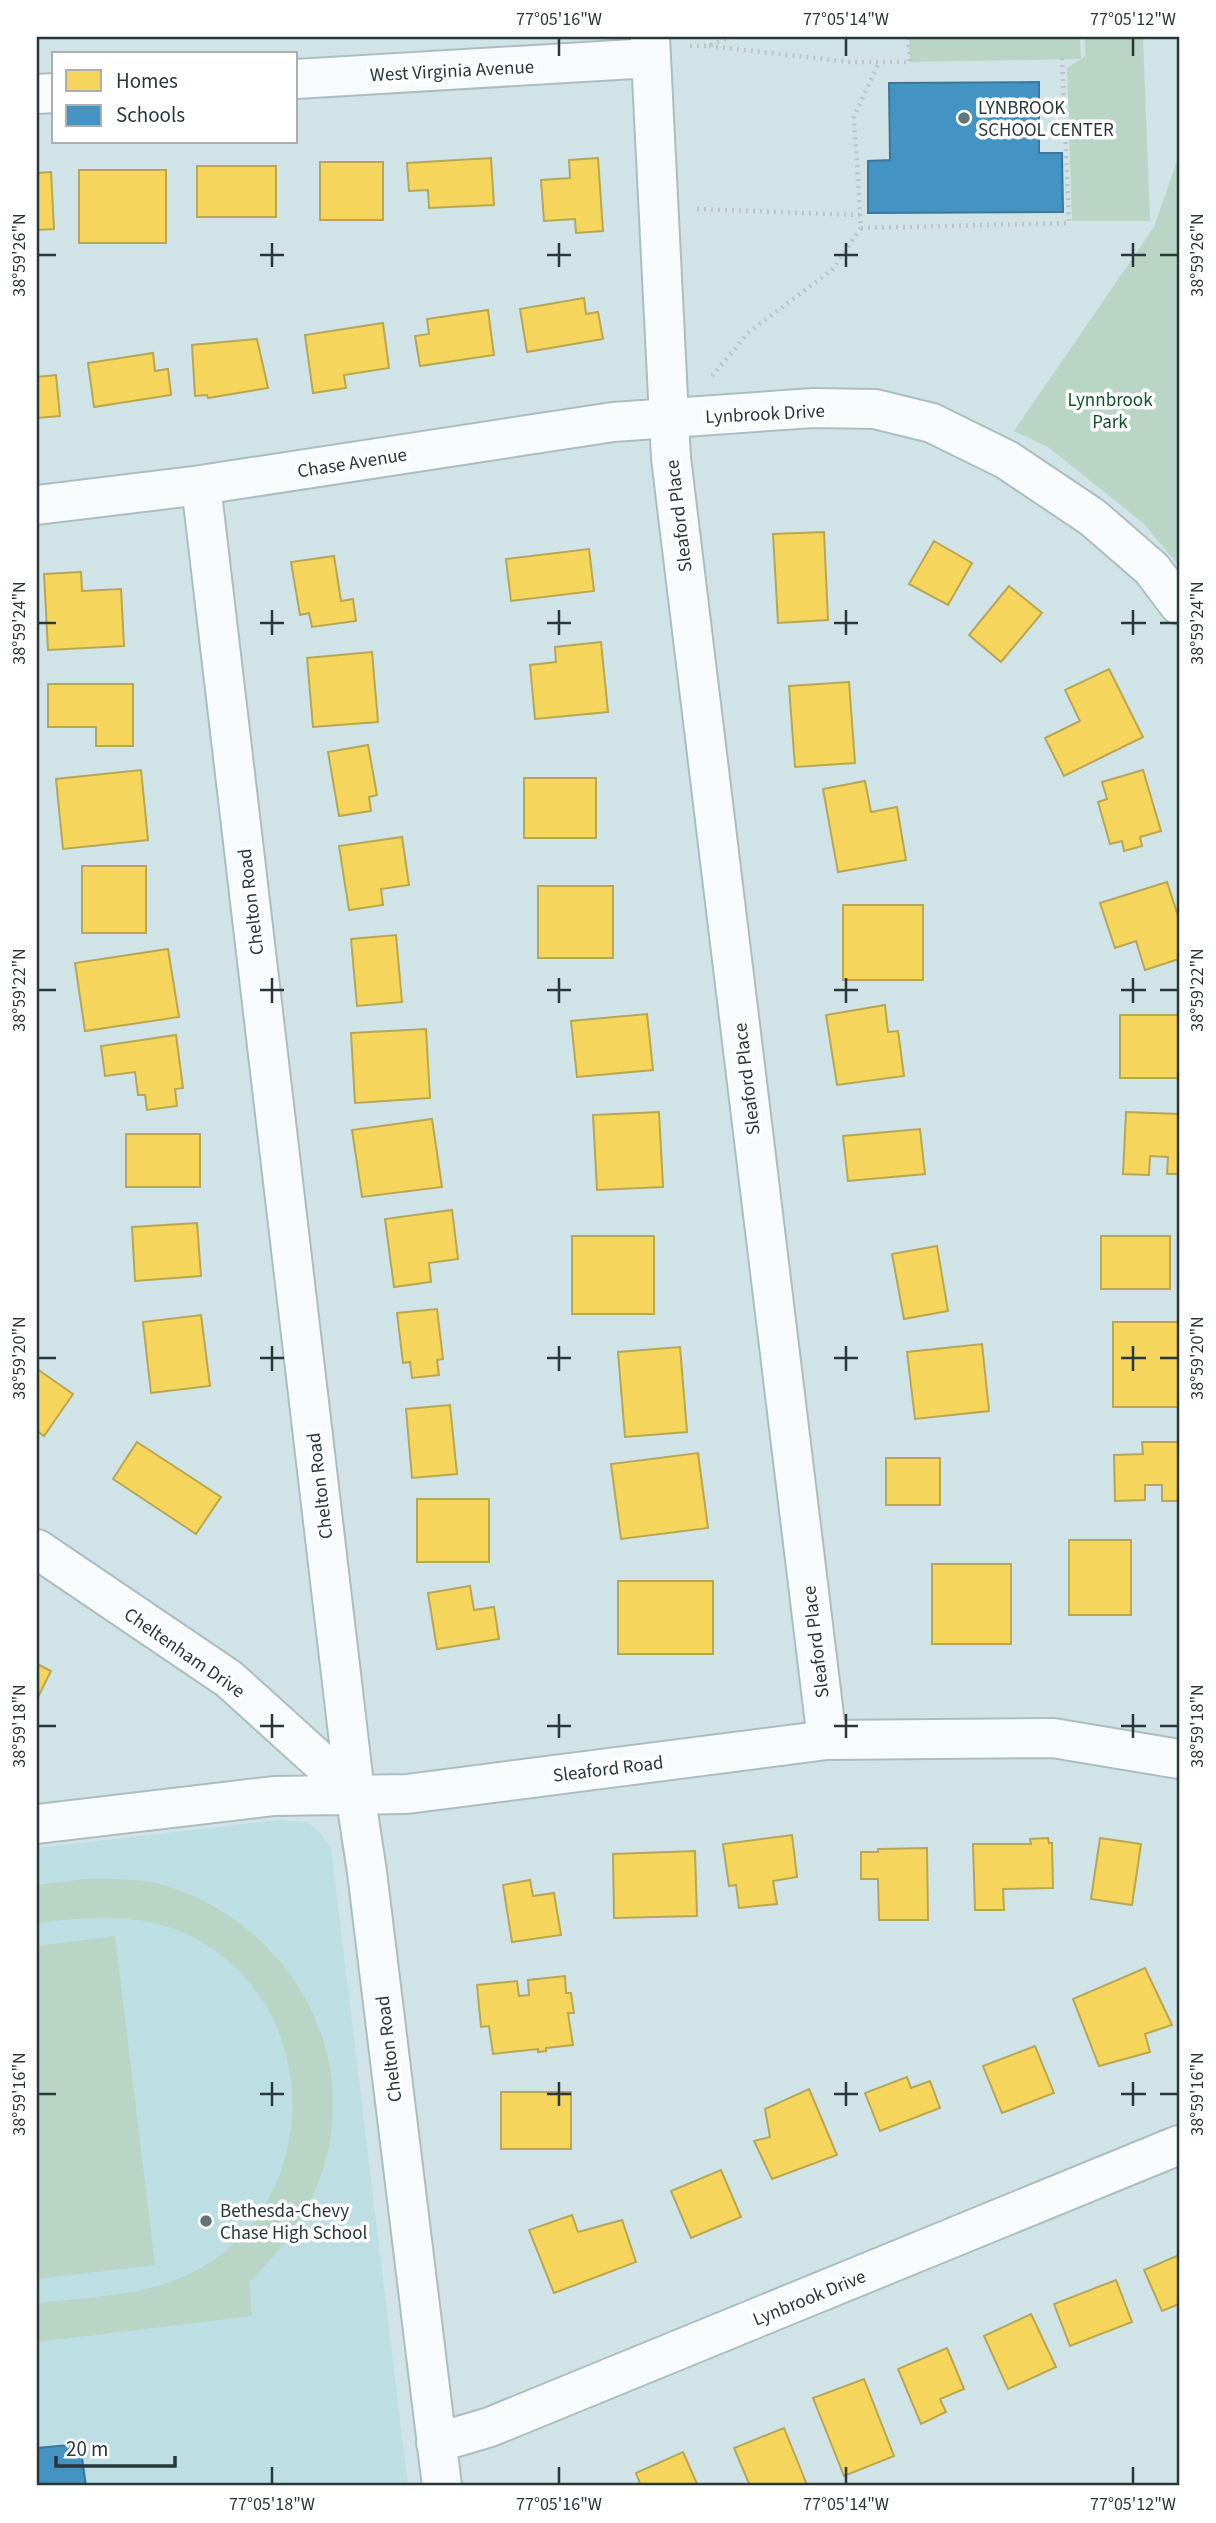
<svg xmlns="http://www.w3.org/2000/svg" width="1216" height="2523" viewBox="0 0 1216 2523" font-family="'Source Sans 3',sans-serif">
	<rect width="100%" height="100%" fill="#d0e4e7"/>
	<!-- built -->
	<path fill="#bddee3" d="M278 1820 307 1822 318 1830 331 1848 408 2486H37V1848Z"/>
	<!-- park -->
	<path fill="#b8d5c6" d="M909 37H1080L1081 59 1085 56V37H1143L1150 221H1072L1067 68 1081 59 910 62Z
		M1179 155V566L1143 523 1048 447 1014 431 1154 227Z
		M85 1879C111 1879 138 1878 164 1885 294 1925 371 2064 314 2193 299 2227 276 2256 249 2282L252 2316 37 2342V2303C92 2297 152 2296 201 2268 330 2193 321 1992 182 1932 134 1912 87 1917 37 1923V1885Z
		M115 1936 155 2265 37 2279V1946Z"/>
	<!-- homes -->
	<path fill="#f6d55c" stroke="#b8a652" stroke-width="2" d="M491 158 494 205 429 208 428 190 409 191 407 163Z
		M598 158 603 231 576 233 575 219 544 221 541 180 570 178 569 160Z
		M320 162H383V220H320Z
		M197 166H276V217H197Z
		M79 170H166V243H79Z
		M51 172 54 229 37 230V173Z
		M584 298 586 314 598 312 603 339 527 352 520 309Z
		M488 310 494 355 420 366 415 336 429 334 427 319Z
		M383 323 389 368 344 375 346 388 313 393 305 335Z
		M257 339 268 388 208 398 207 395 195 396 192 345Z
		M153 353 155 371 168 369 171 395 94 407 88 363Z
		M56 375 60 416 37 418V377Z
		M824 532 828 620 778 623 773 534Z
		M934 541 972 563 948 605 909 584Z
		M589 549 594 591 511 601 506 559Z
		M334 556 341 601 353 599 356 621 312 627 309 613 300 615 291 562Z
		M81 572 82 591 121 589 124 646 48 650 44 574Z
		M1009 586 1042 613 1001 662 969 635Z
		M601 642 608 712 535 719 530 665 556 662 555 647Z
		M372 652 378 722 313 727 307 658Z
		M1109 669 1143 737 1064 776 1045 738 1080 721 1065 690Z
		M849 682 855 763 795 767 789 686Z
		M48 684H133V746H96V727H48Z
		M368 745 377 795 369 797 371 811 339 816 328 752Z
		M141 770 148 840 63 849 56 779Z
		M1143 770 1161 831 1140 837 1142 846 1124 851 1122 841 1110 844 1098 802 1107 799 1102 782Z
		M524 778H596V838H524Z
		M865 781 871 812 897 807 906 860 838 872 823 789Z
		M402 837 409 885 381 889 383 905 349 910 339 846Z
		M82 866H146V933H82Z
		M1167 882 1179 919V959L1145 970 1136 941 1115 948 1100 903Z
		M538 886H613V958H538Z
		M843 905H923V980H843Z
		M396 935 402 1002 357 1006 351 939Z
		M168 949 179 1017 85 1031 75 963Z
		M885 1005 888 1032 898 1031 904 1076 837 1085 826 1015Z
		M647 1014 653 1070 577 1077 571 1021Z
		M1120 1015H1179V1078H1120Z
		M426 1029 430 1098 355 1103 351 1033Z
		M176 1035 183 1088 175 1089 177 1106 147 1110 145 1095H138L135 1072 105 1076 101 1046Z
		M659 1112 663 1187 597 1190 593 1115Z
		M1126 1112 1179 1114V1174H1167L1168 1157 1150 1156 1149 1175 1123 1174Z
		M432 1119 442 1187 362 1197 352 1130Z
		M920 1129 925 1174 848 1181 843 1136Z
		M126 1134H200V1187H126Z
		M452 1210 458 1259 429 1263 431 1282 394 1287 385 1219Z
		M197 1223 201 1276 135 1281 132 1227Z
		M572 1236H654V1314H572Z
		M1101 1236H1170V1289H1101Z
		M937 1246 948 1311 904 1319 892 1254Z
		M437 1309 443 1359 437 1360 439 1375 412 1378 410 1362 403 1363 397 1313Z
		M201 1315 210 1386 151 1393 143 1322Z
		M1113 1322H1179V1407H1113Z
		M982 1344 989 1411 915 1419 907 1352Z
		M680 1347 687 1432 625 1437 618 1352Z
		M37 1369 73 1394 44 1436 37 1431Z
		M450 1405 457 1474 412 1478 406 1409Z
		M137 1442 221 1497 196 1534 113 1479Z
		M1142 1442H1179V1501H1162V1485H1145V1500L1115 1501 1114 1455 1143 1454Z
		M698 1453 708 1528 621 1539 611 1464Z
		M886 1458H940V1505H886Z
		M417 1499H489V1562H417Z
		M1069 1540H1131V1615H1069Z
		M932 1564H1011V1644H932Z
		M618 1581H713V1654H618Z
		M470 1586 474 1610 494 1607 499 1639 437 1649 428 1593Z
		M37 1664 51 1671 37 1699Z
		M792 1835 797 1877 773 1881 777 1904 739 1908 736 1885 729 1886 723 1844Z
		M1048 1838 1049 1843H1052L1053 1888 1003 1889 1004 1910H975L973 1844H1031L1030 1839Z
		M1100 1838 1141 1844 1132 1905 1091 1899Z
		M927 1848 928 1920H879L878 1879H861V1852H878V1849Z
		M695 1851 697 1916 614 1918 613 1854Z
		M530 1880 533 1896 554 1893 561 1935 512 1942 503 1885Z
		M1145 1968 1172 2025 1145 2034 1150 2052 1099 2066 1073 1999Z
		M565 1976 566 1993H571L574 2013H568L573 2045 546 2048V2051L538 2052V2049L493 2054 489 2026 481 2027 477 1985 517 1981 519 1996 529 1995 528 1980Z
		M1035 2046 1054 2093 1002 2113 983 2066Z
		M907 2077 911 2088 930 2081 940 2108 880 2131 865 2093Z
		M809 2089 837 2155 772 2179 754 2141 770 2137 765 2109Z
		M501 2092H571V2149H501Z
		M721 2170 741 2217 691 2238 671 2191Z
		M572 2215 578 2232 622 2220 636 2262 554 2293 529 2230Z
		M1179 2255V2304L1162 2311 1144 2270Z
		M1116 2280 1132 2322 1070 2346 1054 2304Z
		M1031 2314 1056 2367 1008 2389 984 2336Z
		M947 2348 964 2389 940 2399 946 2412 921 2424 898 2369Z
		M864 2379 894 2456 844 2476 813 2398Z
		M784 2428 807 2485 750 2486 734 2448Z
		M683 2452 698 2486H641L636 2473Z"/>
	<!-- schools -->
	<path fill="#4393c3" stroke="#3b779a" stroke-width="2" d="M1039 82V153H1062L1063 212 868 213V161L890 160 889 83Z
		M80 2444 86 2486H37V2448Z"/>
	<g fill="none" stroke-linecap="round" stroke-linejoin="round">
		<defs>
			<path id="minor" d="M650 37 671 458 827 1740
				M296 79 651 58
				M37 94 54 93
				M201 485 355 1793 367 1872 442 2486
				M37 505 201 485 613 422 813 408 875 409 932 423 1007 460 1092 517 1152 569 1179 605
				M37 1549 229 1679 355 1793
				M37 1824 274 1796 407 1794 827 1740 1053 1738 1179 1759
				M436 2443 490 2427 1179 2145"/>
		</defs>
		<!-- minor casing -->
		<use href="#minor" stroke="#adbdbf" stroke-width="42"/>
		<!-- path -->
		<path stroke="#bec3c6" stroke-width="4.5" stroke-dasharray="2 5" stroke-linecap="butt" d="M690 46H709L729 37
			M709 46 850 62H910L908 37
			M697 209 860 215
			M861 228 1069 223 1062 58
			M712 376 749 332 832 270 861 228 854 117 879 62"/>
		<!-- minor -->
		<use href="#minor" stroke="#f8fbfb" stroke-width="38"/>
	</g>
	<!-- ticks -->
	<path fill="none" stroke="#29373a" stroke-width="2.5" d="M559 38V56M846 38V56M1133 38V56M272 243V267M559 243V267M846 243V267M1133 243V267M38 255H56M260 255H284M547 255H571M834 255H858M1121 255H1146M1160 255H1178M272 610V635M559 610V635M846 610V635M1133 610V635M38 623H56M260 623H284M547 623H571M834 623H858M1121 623H1146M1160 623H1178M272 978V1003M559 978V1003M846 978V1003M1133 978V1003M38 990H56M260 990H284M547 990H571M834 990H858M1121 990H1146M1160 990H1178M272 1346V1371M559 1346V1371M846 1346V1371M1133 1346V1371M38 1358H56M260 1358H284M547 1358H571M834 1358H858M1121 1358H1146M1160 1358H1178M272 1714V1738M559 1714V1738M846 1714V1738M1133 1714V1738M38 1726H56M260 1726H284M547 1726H571M834 1726H858M1121 1726H1146M1160 1726H1178M272 2082V2106M559 2082V2106M846 2082V2106M1133 2082V2106M38 2094H56M260 2094H284M547 2094H571M834 2094H858M1121 2094H1146M1160 2094H1178M272 2467V2484M559 2467V2484M846 2467V2484M1133 2467V2484"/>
	<!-- markers -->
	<g fill="#637477" stroke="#fff" stroke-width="2.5">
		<circle cx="964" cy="118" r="7"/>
		<circle cx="206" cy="2221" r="7"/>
	</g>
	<g text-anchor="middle" stroke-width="7" stroke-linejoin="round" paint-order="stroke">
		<!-- street labels -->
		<g font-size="19" fill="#29373a" stroke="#fff">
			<text transform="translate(452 70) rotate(-3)" y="7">West Virginia Avenue</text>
			<text transform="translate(765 413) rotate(-3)" y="7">Lynbrook Drive</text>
			<text transform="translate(352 462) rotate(-9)" y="7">Chase Avenue</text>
			<text transform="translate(678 516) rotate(-97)" y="7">Sleaford Place</text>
			<text transform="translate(250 902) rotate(-97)" y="7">Chelton Road</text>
			<text transform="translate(746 1079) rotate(-97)" y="7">Sleaford Place</text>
			<text transform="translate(319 1486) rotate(-97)" y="7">Chelton Road</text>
			<text transform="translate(815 1642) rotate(-97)" y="7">Sleaford Place</text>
			<text transform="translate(185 1652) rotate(35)" y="7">Cheltenham Drive</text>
			<text transform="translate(608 1768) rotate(-7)" y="7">Sleaford Road</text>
			<text transform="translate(388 2049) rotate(-97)" y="7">Chelton Road</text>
			<text transform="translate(809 2297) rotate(-22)" y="7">Lynbrook Drive</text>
		</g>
		<!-- poi labels -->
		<g font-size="19" fill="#29373a" stroke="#fff" text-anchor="start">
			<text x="978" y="114">LYNBROOK<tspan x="978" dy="22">SCHOOL CENTER</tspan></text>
			<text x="220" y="2217">Bethesda-Chevy<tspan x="220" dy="22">Chase High School</tspan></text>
		</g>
		<!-- park labels -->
		<g font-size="19" fill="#105126" stroke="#fff">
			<text x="1110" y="406">Lynnbrook<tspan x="1110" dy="22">Park</tspan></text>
		</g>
	</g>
	<!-- border -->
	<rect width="1216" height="2523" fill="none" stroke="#ffffff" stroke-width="77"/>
	<!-- legend -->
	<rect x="52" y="52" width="245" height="91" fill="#ffffff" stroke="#a9afb0" stroke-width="2"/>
	<rect x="66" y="70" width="35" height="21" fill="#f6d55c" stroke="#a9afb0" stroke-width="2"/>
	<text x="116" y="88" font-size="21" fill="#29373a">Homes</text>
	<rect x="66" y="105" width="35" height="21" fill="#4393c3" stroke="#a9afb0" stroke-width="2"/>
	<text x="116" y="122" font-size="21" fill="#29373a">Schools</text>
	<!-- scale -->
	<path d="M56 2456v10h119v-10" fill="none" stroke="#29373a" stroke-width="3.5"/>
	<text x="66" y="2456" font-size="21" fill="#29373a" stroke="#ffffff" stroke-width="5" paint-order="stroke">20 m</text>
	<rect x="38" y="38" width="1140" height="2446" fill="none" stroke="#29373a" stroke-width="2.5"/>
	<g font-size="18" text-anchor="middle" fill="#29373a">
		<text x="559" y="25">77°05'16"W</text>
		<text x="846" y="25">77°05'14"W</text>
		<text x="1133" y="25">77°05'12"W</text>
		<text transform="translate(19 255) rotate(-90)" y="6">38°59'26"N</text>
		<text transform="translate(1197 255) rotate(-90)" y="6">38°59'26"N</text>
		<text transform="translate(19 623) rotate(-90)" y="6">38°59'24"N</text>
		<text transform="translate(1197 623) rotate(-90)" y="6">38°59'24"N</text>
		<text transform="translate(19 990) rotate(-90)" y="6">38°59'22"N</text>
		<text transform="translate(1197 990) rotate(-90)" y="6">38°59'22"N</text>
		<text transform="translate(19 1358) rotate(-90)" y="6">38°59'20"N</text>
		<text transform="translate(1197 1358) rotate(-90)" y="6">38°59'20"N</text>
		<text transform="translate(19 1726) rotate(-90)" y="6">38°59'18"N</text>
		<text transform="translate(1197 1726) rotate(-90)" y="6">38°59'18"N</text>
		<text transform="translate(19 2094) rotate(-90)" y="6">38°59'16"N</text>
		<text transform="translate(1197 2094) rotate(-90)" y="6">38°59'16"N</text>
		<text x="272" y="2510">77°05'18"W</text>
		<text x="559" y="2510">77°05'16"W</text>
		<text x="846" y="2510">77°05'14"W</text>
		<text x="1133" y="2510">77°05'12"W</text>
	</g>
</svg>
